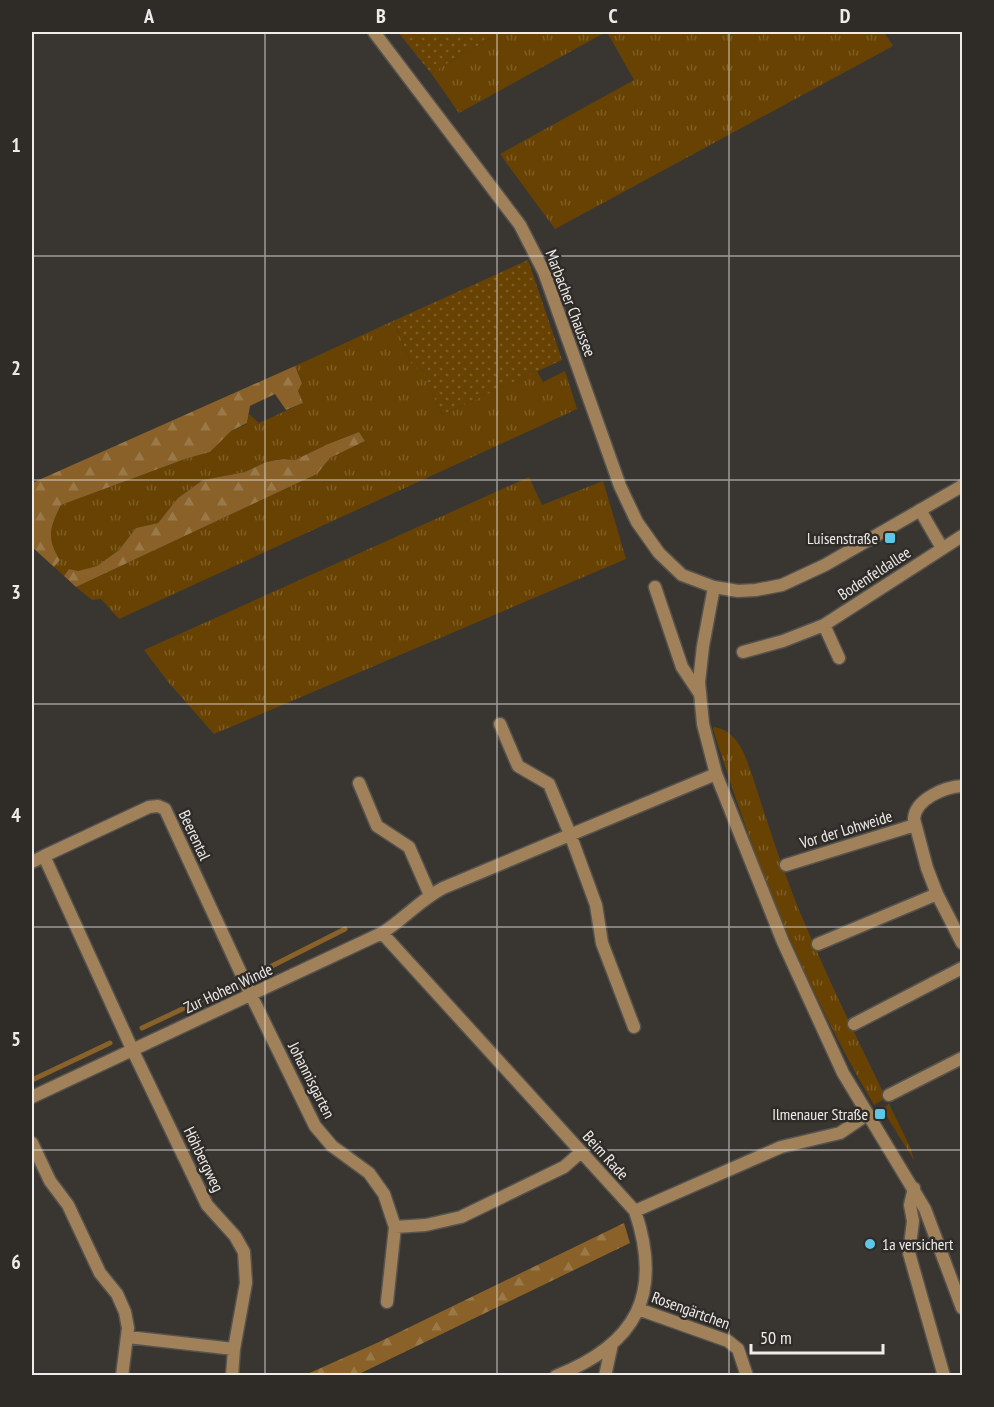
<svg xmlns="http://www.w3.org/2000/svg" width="994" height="1407" viewBox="0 0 994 1407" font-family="'PT Sans Narrow',sans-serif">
	<defs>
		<pattern id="grass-tufts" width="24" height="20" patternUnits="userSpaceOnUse" patternTransform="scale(1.5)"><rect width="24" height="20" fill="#674202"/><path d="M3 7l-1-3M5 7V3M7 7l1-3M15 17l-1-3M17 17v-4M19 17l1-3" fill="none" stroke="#7d5d27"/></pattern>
		<pattern id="forest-firs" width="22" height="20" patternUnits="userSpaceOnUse" patternTransform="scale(1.5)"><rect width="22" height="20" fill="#896129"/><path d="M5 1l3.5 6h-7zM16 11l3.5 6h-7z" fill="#9a7848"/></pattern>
		<pattern id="garden-dots" width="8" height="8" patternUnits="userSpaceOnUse" patternTransform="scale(1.5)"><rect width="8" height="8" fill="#674202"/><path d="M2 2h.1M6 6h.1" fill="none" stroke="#7d5d27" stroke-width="1.8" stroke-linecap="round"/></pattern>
	</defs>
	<rect width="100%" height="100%" fill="#393632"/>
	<!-- grass -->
	<path fill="url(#grass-tufts)" d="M501 32H606L459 113 431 73Z
		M607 32H884L893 46 555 229 500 154 634 80Z
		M393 321 414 369 421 366 442 415 537 371 543 382 565 371 577 409 119 619 101 599 92 600 76 587 317 474 330 458 365 441 359 432 328 444 295 460 283 459 266 462 245 472 203 480 178 498 158 523 136 528 119 550 97 566 78 571 69 569 64 576 54 567 60 560C46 538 50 527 61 505L185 459 210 452 231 431 247 424 249 414 259 423 303 403 298 391 302 382 295 366Z
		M529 477 542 505 603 481 626 559 214 734 169 683 144 650Z
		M714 727C739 731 746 758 753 778 769 828 785 877 805 924 830 983 858 1041 886 1098L874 1105C805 988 754 860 713 729Z
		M889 1104 910 1147 914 1160 884 1112 880 1110Z"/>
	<!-- forest -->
	<path fill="url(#forest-firs)" d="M295 366 302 383 298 391 303 403 286 410 275 394 250 406 247 423 231 431 210 452 185 459 61 505C50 527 46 538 60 560L54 567 32 547V483Z
		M359 432 365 441 330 458 317 474 76 587 64 576 69 569 78 571 97 566 119 550 136 528 158 523 178 498 203 480 245 472 266 462 283 459 295 460 328 444Z
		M624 1223 630 1243 357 1375H305L379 1342Z"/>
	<!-- garden -->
	<path fill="url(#garden-dots)" d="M398 32H501L431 73Z
		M528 260 562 360 442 415 421 367 414 369 393 321Z"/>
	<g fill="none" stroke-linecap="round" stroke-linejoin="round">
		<!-- stream -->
		<path stroke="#89622a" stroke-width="5" d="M256 974 345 929
			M142 1028 229 987
			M32 1080 110 1043"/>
		<defs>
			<path id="minor" d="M920 510 942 548
				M655 587 682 667 700 694
				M824 625 839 658
				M743 652 783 641 824 625 962 536
				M500 724 518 766 549 784 570 834 596 905 602 943 634 1027
				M359 783 377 826 409 847 430 895
				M962 786C945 787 915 799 914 819L927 868 937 894 962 943
				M44 856 149 807 158 806 165 809 251 995 315 1126 332 1146 369 1173 384 1194 395 1227 387 1302
				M32 862 44 856 133 1051 207 1205 235 1236 244 1252 246 1283 234 1349 232 1376
				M786 865 915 825
				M382 933 635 1211C663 1294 637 1344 556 1376
				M818 944 937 894
				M854 1024 962 968
				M889 1095 962 1058
				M32 1097 382 933C404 919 420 900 443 888L716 774
				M32 1143 50 1181 68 1205 100 1273 117 1294 125 1312 128 1328 122 1376
				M914 1188 910 1205 913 1221 909 1253 944 1376
				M635 1211 781 1147 840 1133 868 1114
				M395 1227 426 1225 461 1217 564 1167 581 1152
				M638 1309 728 1341 738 1349 747 1376
				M128 1337 234 1349
				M605 1376 612 1344"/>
			<path id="tertiary" d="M374 32 520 225 544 272 620 486 637 522 659 553 682 575 714 587 738 591 756 590 782 585 825 565 962 486
				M714 587 703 646 699 682 703 724 716 774 783 942 843 1073 925 1209 962 1308"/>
		</defs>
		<!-- minor casing -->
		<use href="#minor" stroke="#56534f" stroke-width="15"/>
		<!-- tertiary casing -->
		<use href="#tertiary" stroke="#56534f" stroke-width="15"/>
		<!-- minor -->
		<use href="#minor" stroke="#a08159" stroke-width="12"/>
		<!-- tertiary -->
		<use href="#tertiary" stroke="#a08159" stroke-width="12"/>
	</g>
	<!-- grid -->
	<path fill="none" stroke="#eeebe9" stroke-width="1.5" stroke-opacity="0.55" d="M265 32V1376M497 32V1376M729 32V1376M32 256H962M32 480H962M32 704H962M32 927H962M32 1150H962"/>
	<!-- markers -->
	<g fill="#5dc7e8" stroke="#2f2c28" stroke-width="2">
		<rect x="884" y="532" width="12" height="12" rx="3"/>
		<rect x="874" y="1108" width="12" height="12" rx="3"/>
		<circle cx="870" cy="1244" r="6"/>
	</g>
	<g text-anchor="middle" stroke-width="5" stroke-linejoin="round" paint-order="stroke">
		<!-- street labels -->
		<g font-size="16" fill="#eeebe9" stroke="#2f2c28">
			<text transform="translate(571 303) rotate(69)" y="6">Marbacher Chaussee</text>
			<text transform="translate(874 573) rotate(-33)" y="6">Bodenfeldallee</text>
			<text transform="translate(846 829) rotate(-17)" y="6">Vor der Lohweide</text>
			<text transform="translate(195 835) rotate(65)" y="6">Beerental</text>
			<text transform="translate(228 988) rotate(-25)" y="6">Zur Hohen Winde</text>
			<text transform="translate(312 1080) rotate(63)" y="6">Johannisgarten</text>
			<text transform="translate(606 1155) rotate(48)" y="6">Beim Rade</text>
			<text transform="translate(204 1159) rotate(64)" y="6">Höhbergweg</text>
			<text transform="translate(691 1310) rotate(20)" y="6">Rosengärtchen</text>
		</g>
		<!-- poi labels -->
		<g font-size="16" fill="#eeebe9" stroke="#2f2c28" text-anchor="end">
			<text x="878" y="544">Luisenstraße</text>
			<text x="868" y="1120">Ilmenauer Straße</text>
			<text x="882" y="1250" text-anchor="start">1a versichert</text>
		</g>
	</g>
	<!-- border -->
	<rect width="994" height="1407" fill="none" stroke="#2f2c28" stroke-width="66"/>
	<!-- scale -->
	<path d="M751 1344v9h132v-9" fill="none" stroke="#eeebe9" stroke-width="3"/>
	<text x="760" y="1344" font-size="18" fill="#eeebe9" stroke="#2f2c28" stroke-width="4.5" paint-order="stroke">50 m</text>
	<rect x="33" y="33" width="928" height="1341" fill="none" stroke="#eeebe9" stroke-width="2"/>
	<g font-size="20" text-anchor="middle" font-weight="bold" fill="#eeebe9">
		<text x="149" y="23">A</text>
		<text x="381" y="23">B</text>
		<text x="613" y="23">C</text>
		<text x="845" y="23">D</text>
		<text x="16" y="152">1</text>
		<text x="16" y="375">2</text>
		<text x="16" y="599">3</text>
		<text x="16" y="822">4</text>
		<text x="16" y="1046">5</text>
		<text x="16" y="1269">6</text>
	</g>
</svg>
